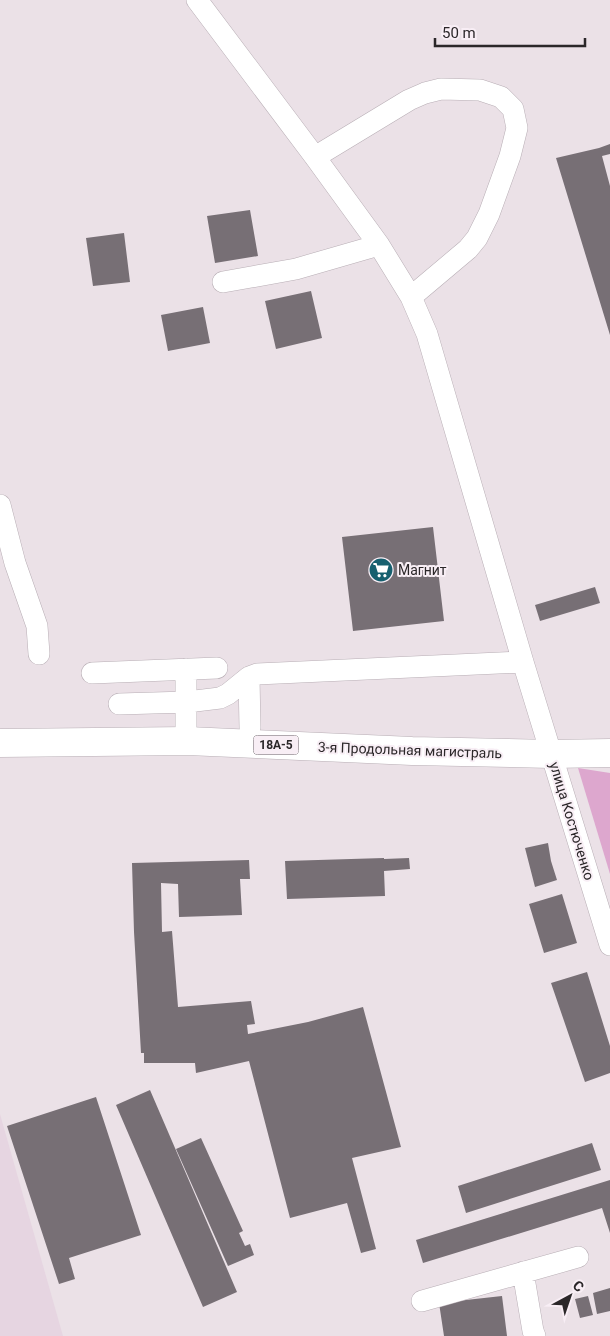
<svg xmlns="http://www.w3.org/2000/svg" width="610" height="1336" viewBox="0 0 610 1336" font-family="Roboto,sans-serif">
	<rect width="100%" height="100%" fill="#ebe1e7"/>
	<!-- built -->
	<path fill="#e6d5e1" d="M0 1114 63 1336H0Z"/>
	<!-- green -->
	<path fill="#dda7ce" d="M578 768 610 773V874Z"/>
	<!-- building -->
	<path fill="#776f75" d="M610 144V154L602 156 610 186V335L556 158 599 148Z
		M250 210 258 256 215 263 207 216Z
		M124 233 130 282 93 286 86 238Z
		M311 291 322 338 276 349 265 301Z
		M203 307 210 343 168 351 161 315Z
		M433 527 444 621 353 631 342 537Z
		M595 587 600 603 540 621 535 605Z
		M548 843 551 861 557 880 535 887 525 848Z
		M384 858V859L409 858 410 869 384 871 385 896 287 899 285 861Z
		M249 860 250 879H240L242 915 179 917 178 884 161 883 162 932 172 931 178 1007 251 1001 255 1024 247 1025 248 1034 308 1022 363 1007 401 1147 352 1158 376 1249 361 1253 347 1203 290 1218 249 1061 196 1073 195 1063H144V1053H141L134 932 132 863Z
		M562 894 577 943 544 953 529 904Z
		M587 972 610 1046V1073L585 1082 551 983Z
		M150 1090 237 1292 203 1307 116 1105Z
		M96 1097 141 1235 69 1258 75 1279 59 1284 7 1126Z
		M201 1138 243 1231 239 1233 245 1246 250 1244 254 1255 228 1266 176 1149Z
		M592 1143 601 1170 466 1213 458 1186Z
		M610 1180V1233L602 1208 423 1263 416 1240Z
		M610 1288V1311L597 1314 593 1293Z
		M502 1296 507 1336H444L439 1303Z
		M588 1296 593 1315 580 1318 575 1299Z"/>
	<g fill="none" stroke-linecap="round" stroke-linejoin="round">
		<defs>
			<path id="minor" d="M197 0 315 157 379 245 411 297 427 334 523 662 610 945
				M315 157 409 100 425 93 441 89 480 90 501 97 513 109 517 128 510 156 489 214 477 238 468 249 411 297
				M223 282 296 269 379 245
				M0 505 15 563 37 626 39 654
				M92 673 217 668
				M249 677 250 728
				M119 704 187 702 220 698 228 694 249 677 257 674 523 662
				M186 727V669
				M523 1272 533 1331 535 1336
				M422 1301 578 1257"/>
			<path id="highway" d="M0 743 188 741 412 751 551 754 610 753"/>
		</defs>
		<!-- minor casing -->
		<use href="#minor" stroke="#b8aeb5" stroke-width="22"/>
		<!-- highway casing -->
		<use href="#highway" stroke="#b8aeb5" stroke-width="29"/>
		<!-- minor -->
		<use href="#minor" stroke="#fff" stroke-width="21"/>
		<!-- highway -->
		<use href="#highway" stroke="#fff" stroke-width="28"/>
	</g>
	<!-- icons -->
	<defs>
		<symbol id="supermarket-disc" viewBox="-11 -11 22 22"><circle r="9.5" fill="#17606f" stroke="#f8eef5"/><path d="M-6-5.5h2.5l.6 2H6L4.5 2H-2.5L-4.4-4H-6ZM-1.5 3.2a1.3 1.3 0 1 0 .1 0ZM3 3.2a1.3 1.3 0 1 0 .1 0Z" fill="#fff"/></symbol>
	</defs>
	<g fill-rule="evenodd">
		<use href="#supermarket-disc" x="367" y="556" width="28" height="28"/>
	</g>
	<g text-anchor="middle" stroke-width="4" stroke-linejoin="round" paint-order="stroke">
		<!-- shield labels -->
		<rect fill="#f8eef5" stroke="#686366" stroke-width="1" x="253.5" y="735.5" width="45" height="19" rx="4"/>
		<g font-size="12" font-weight="bold" fill="#2b2729">
			<text x="276" y="749">18А-5</text>
		</g>
		<!-- poi labels -->
		<g font-size="14" fill="#2b2729" stroke="#f8eef5" text-anchor="start">
			<text x="398" y="575">Магнит</text>
		</g>
		<!-- street labels -->
		<g font-size="14" fill="#2b2729" stroke="#f8eef5">
			<text transform="translate(410 750) rotate(2)" y="5">3-я Продольная магистраль</text>
			<text transform="translate(572 821) rotate(73)" y="5">улица Костюченко</text>
		</g>
	</g>
	<!-- north arrow -->
	<g transform="translate(570 1296) rotate(40)" stroke="#f8eef5" stroke-width="4" paint-order="stroke">
	<path d="M0-4L9 19L0 12L-9 19Z" fill="#2b2729"/>
	<text y="-8" font-size="14" font-weight="bold" text-anchor="middle" fill="#2b2729">С</text>
	</g>
	<!-- scale -->
	<path d="M435 38v8h150v-8" fill="none" stroke="#2b2729" stroke-width="2.5"/>
	<text x="442" y="38" font-size="15" fill="#2b2729" stroke="#f8eef5" stroke-width="4" paint-order="stroke">50 m</text>
</svg>
